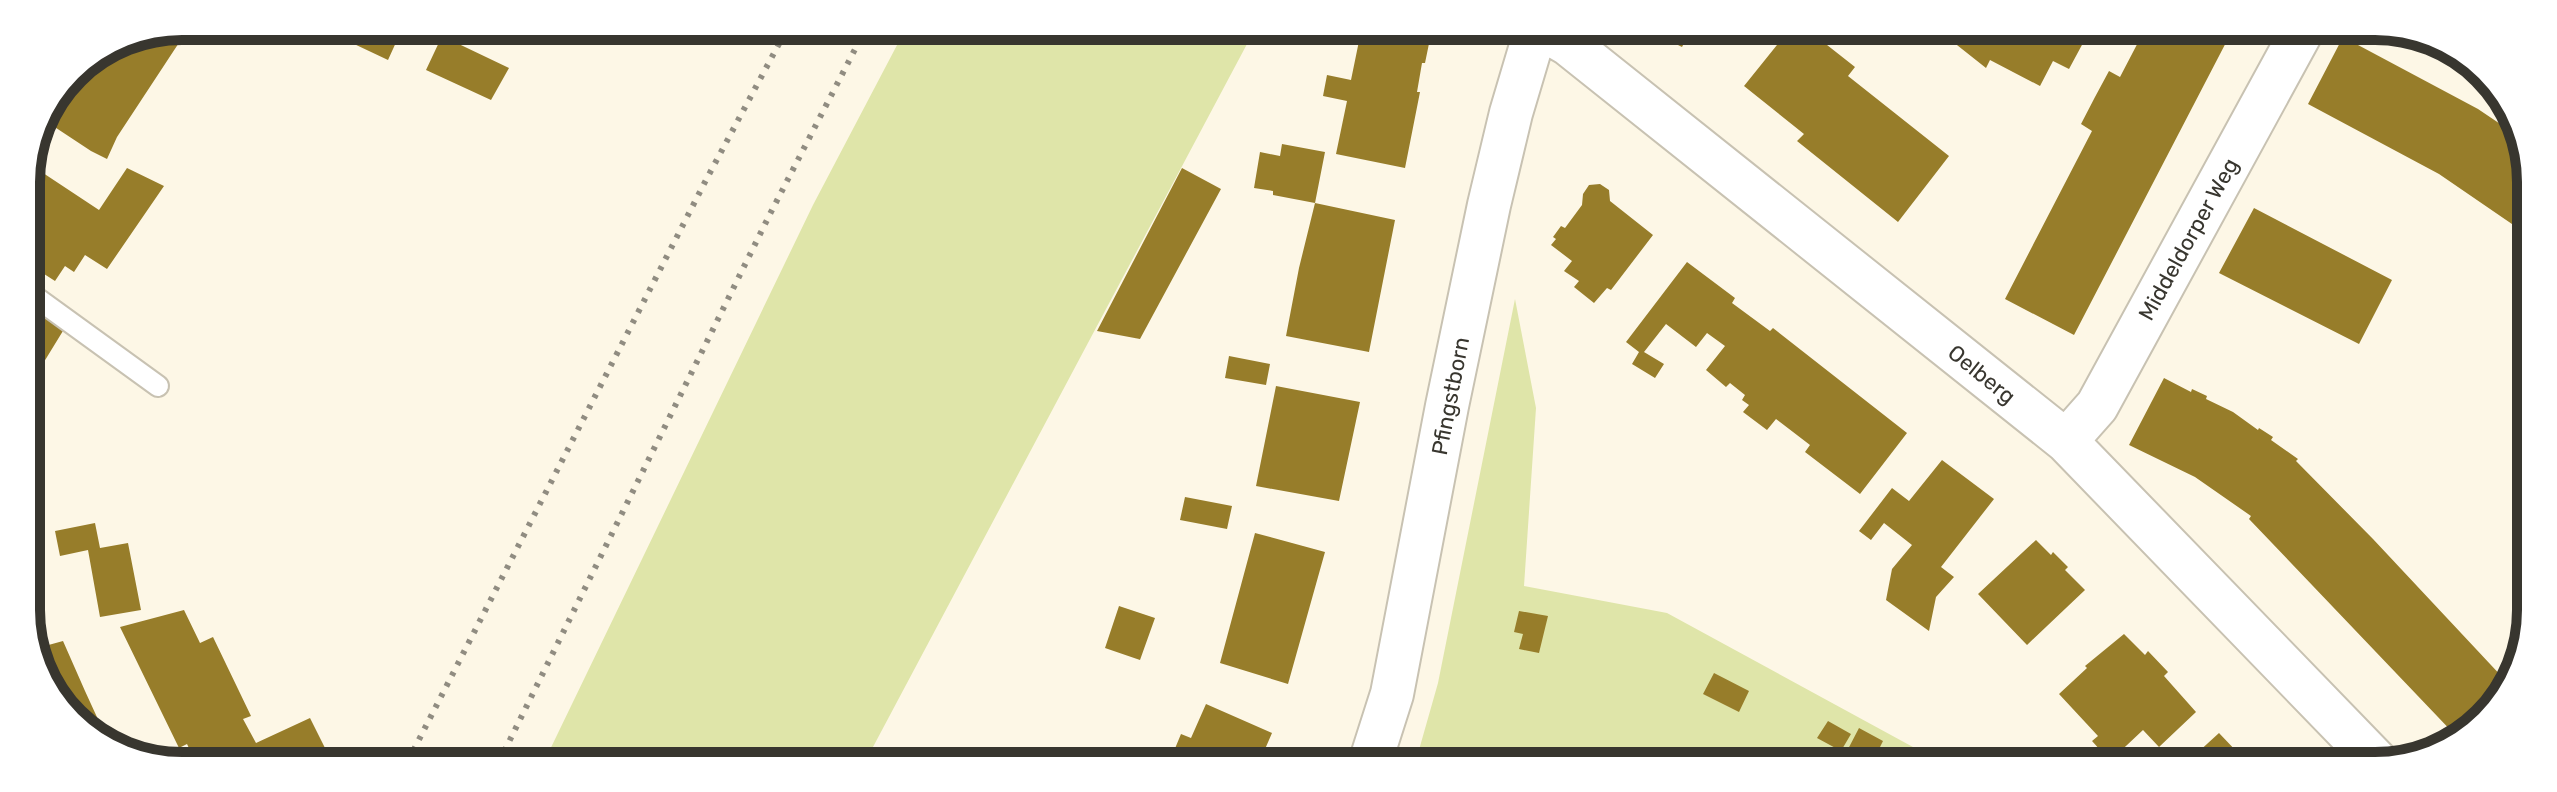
<svg xmlns="http://www.w3.org/2000/svg" width="2557" height="792" viewBox="0 0 2557 792" font-family="Rubik,sans-serif">
	<rect width="100%" height="100%" fill="#fdf7e6"/>
	<!-- green -->
	<path fill="#dfe5a9" d="M906 28 1255 29 865 762H544L813 205Z
		M1515 299 1536 408 1524 586 1667 613 1946 765 1415 764 1438 683Z"/>
	<!-- building -->
	<path fill="#977d2a" d="M182 26H190L117 137 107 159 91 151 41 118 72 71 123 38Z
		M316 26 403 27 388 60Z
		M1350 29H1432L1425 63H1422L1417 92H1420L1405 168 1336 154 1347 101 1323 96 1327 75 1351 80 1359 41 1348 38Z
		M1646 29 1691 30 1682 47Z
		M1789 30H1808L1855 67 1848 76 1949 156 1898 222 1797 141 1804 134 1744 86Z
		M1938 30H2090L2069 69 2053 61 2040 86 1990 60 1986 68Z
		M2144 31H2232L2074 335 2005 299 2092 131 2081 124 2095 97 2109 71 2120 77Z
		M442 36 509 68 491 100 426 70Z
		M2343 37 2478 109 2521 138 2528 152V235L2439 174 2308 104Z
		M1282 144 1325 152 1315 203 1273 195V191L1254 188 1260 152 1280 156Z
		M34 167 99 210 127 168 164 186 107 269 85 255 74 272 65 266 55 281 27 263 26 179Z
		M1182 168 1221 189 1140 339 1097 331Z
		M1600 184 1609 190 1610 201 1653 235 1611 290 1607 288 1594 303 1574 287 1579 281 1564 271 1572 261 1551 245 1556 239 1553 237 1561 226 1565 228 1582 205 1583 194 1589 185Z
		M1315 203 1395 220 1369 352 1286 336 1299 268Z
		M2254 208 2392 280 2359 344 2219 273Z
		M1687 262 1735 298 1732 303 1770 331 1773 328 1907 433 1860 494 1805 452 1810 445 1776 419 1767 430 1743 412 1749 405 1742 400 1745 395 1730 383 1726 387 1706 370 1725 346 1707 333 1696 347 1666 324 1644 352 1664 364 1655 378 1632 364 1639 352 1626 342Z
		M29 302 66 326 28 388 27 305Z
		M1229 356 1270 364 1266 385 1225 378Z
		M2164 378 2191 392 2192 389 2207 396 2206 399 2233 412 2258 430 2259 428 2273 437 2271 440 2298 459 2296 461 2373 539 2505 680 2470 733 2458 738 2249 519 2251 516 2195 477 2129 445Z
		M1276 386 1360 402 1339 501 1256 486Z
		M1942 460 1994 499 1941 567 1954 577 1936 597 1929 631 1886 600 1892 569 1912 545 1884 523 1871 540 1859 531 1892 488 1909 501Z
		M1185 497 1232 506 1227 529 1180 520Z
		M95 523 100 548 128 543 141 610 100 617 88 550 60 556 55 531Z
		M1255 533 1325 552 1288 684 1220 663Z
		M2036 540 2051 555 2053 552 2068 567 2065 570 2085 590 2027 645 1978 594Z
		M1119 606 1155 618 1140 660 1105 648Z
		M184 610 200 643 213 637 251 716 243 719 256 743 310 718 327 752 307 761H195L187 744 179 748 120 627Z
		M1519 611 1548 616 1539 653 1519 649 1523 634 1514 632Z
		M2124 634 2145 655 2148 651 2168 672 2164 676 2196 712 2159 747 2143 730 2110 761 2092 741 2098 736 2059 694 2087 668 2085 666Z
		M63 641 85 691 107 739 65 713 34 649Z
		M1714 673 1749 691 1739 712 1703 694Z
		M1206 704 1272 733 1259 763H1169L1181 734 1191 738Z
		M1828 721 1851 734 1841 751 1817 738Z
		M1859 728 1883 741 1871 765 1846 753Z
		M2219 733 2239 754 2243 751 2256 765H2184Z
		M1503 753 1525 764H1485L1491 754 1500 759Z"/>
	<g fill="none" stroke-linecap="round" stroke-linejoin="round">
		<defs>
			<path id="lane" d="M27 291 158 386"/>
			<path id="street" d="M1542 29 1568 44 2066 441 2381 766
				M2066 441 2097 406 2302 31
				M1370 763 1392 694 1447 406 1489 205 1511 113 1536 29"/>
		</defs>
		<!-- lane casing -->
		<use href="#lane" stroke="#c8c2b2" stroke-width="24"/>
		<!-- street casing -->
		<use href="#street" stroke="#c8c2b2" stroke-width="46"/>
		<!-- lane -->
		<use href="#lane" stroke="#fff" stroke-width="20"/>
		<!-- street -->
		<use href="#street" stroke="#fff" stroke-width="42"/>
		<!-- rail -->
		<path stroke="#908c81" stroke-width="6" stroke-dasharray="4 8" stroke-linecap="butt" d="M408 761 706 180 788 27
			M499 762 770 214 866 28"/>
	</g>
	<g text-anchor="middle" stroke-width="6" stroke-linejoin="round" paint-order="stroke">
		<!-- street labels -->
		<g font-size="22" fill="#38362f" stroke="#fff">
			<text transform="translate(2188 239) rotate(-61)" y="8">Middeldorper Weg</text>
			<text transform="translate(1982 374) rotate(39)" y="8">Oelberg</text>
			<text transform="translate(1450 396) rotate(-79)" y="8">Pfingstborn</text>
		</g>
	</g>
	<!-- crop -->
	<path d="M0 0H2557V792H0ZM182 40H2375A142 142 0 0 1 2517 182V610A142 142 0 0 1 2375 752H182A142 142 0 0 1 40 610V182A142 142 0 0 1 182 40Z" fill="#fff" fill-rule="evenodd"/>
	<path fill="none" stroke="#38362f" stroke-width="10" d="M182 40H2375A142 142 0 0 1 2517 182V610A142 142 0 0 1 2375 752H182A142 142 0 0 1 40 610V182A142 142 0 0 1 182 40Z"/>
</svg>
